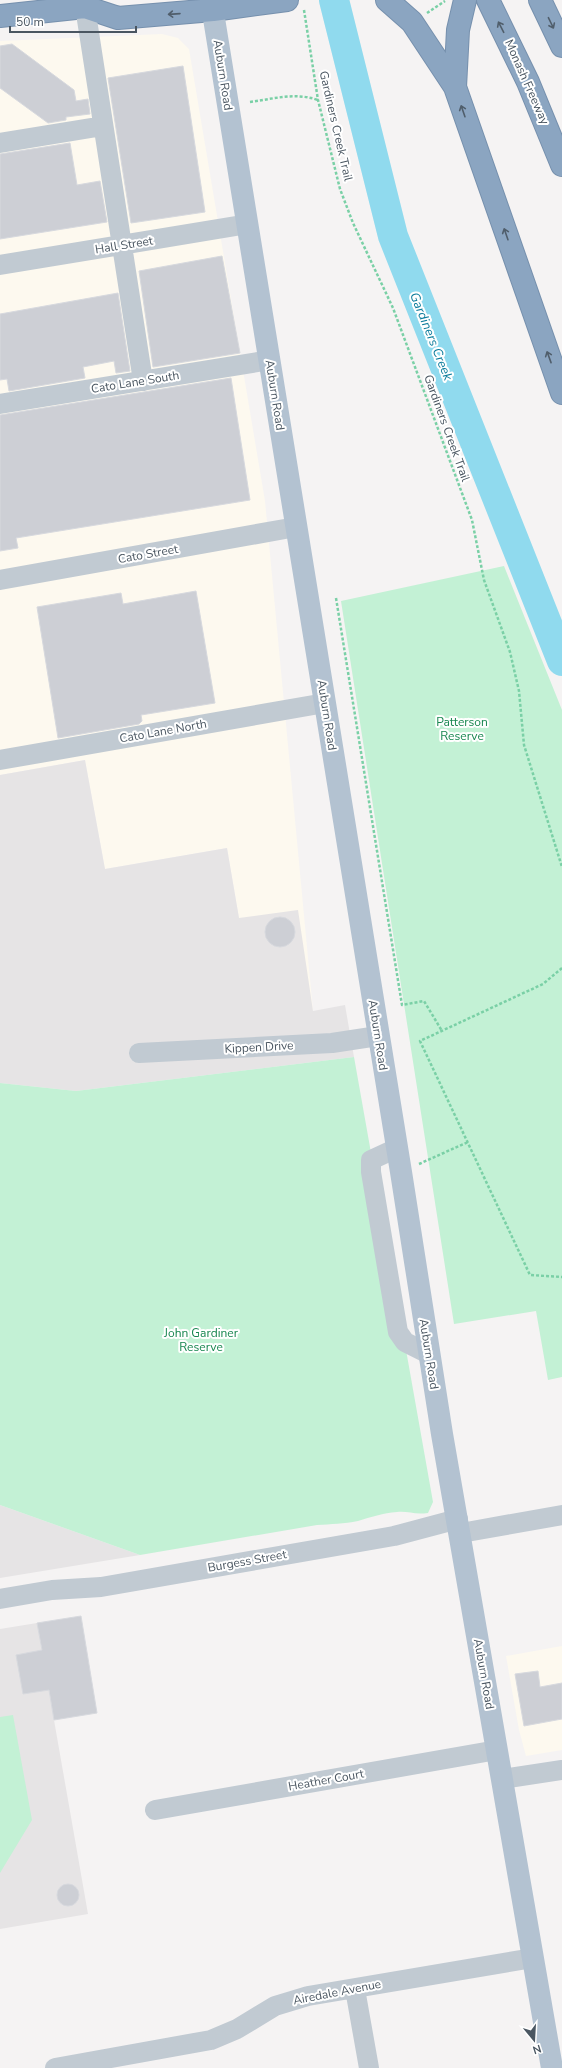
<svg xmlns="http://www.w3.org/2000/svg" width="562" height="2068" viewBox="0 0 562 2068" font-family="'Nunito Sans',sans-serif">
	<rect width="100%" height="100%" fill="#f5f3f3"/>
	<!-- commercial -->
	<path fill="#fdf9ef" d="M162 34 178 38 189 49 265 501 313 1011 239 918 227 848 105 869 85 760 0 775V41Z
		M562 1646V1750L526 1756 519 1730 506 1656Z"/>
	<!-- education -->
	<path fill="#e6e4e5" d="M85 760 105 869 227 848 239 918 298 910 313 1011 345 1005 354 1057 76 1091 0 1083V775Z
		M0 1505 140 1555 0 1578Z
		M37 1623 88 1914 0 1929V1629Z"/>
	<!-- green -->
	<path fill="#c3f1d5" d="M504 566 562 710V1377L548 1380 536 1311 454 1324 341 601Z
		M354 1057 433 1502 428 1513C414 1515 409 1511 397 1512 383 1513 371 1517 358 1521 344 1524 331 1524 317 1525L140 1555 0 1505V1083L76 1091Z
		M13 1715 32 1820 0 1873V1717Z"/>
	<g fill="none" stroke-linecap="round" stroke-linejoin="round">
		<!-- river -->
		<path stroke="#90daee" stroke-width="30" d="M334 0 393 236 562 661"/>
	</g>
	<!-- building -->
	<path fill="#cdcfd5" stroke="#d7d9de" d="M12 44 74 90 76 101 88 99 90 114 66 117V120L48 123 0 88V46Z
		M183 66 205 212 131 223 108 78Z
		M70 143 77 185 100 181 107 222 0 239V154Z
		M222 256 240 353 153 367 139 271Z
		M118 293 130 371 116 373 114 361 83 367 85 378 9 391 7 379 0 380V314Z
		M231 378 250 500 16 538 18 548 0 551V415Z
		M196 591 215 703 141 715 142 721 139 724 58 738 37 607 121 593 123 604Z
		M265 932a15 15 0 1 1 30 0a15 15 0 1 1-30 0Z
		M81 1616 97 1713 54 1720 49 1690 23 1694 16 1655 42 1650 37 1623Z
		M538 1671 540 1687 562 1683V1719L524 1726 515 1674Z
		M57 1895a11 11 0 1 1 22 0a11 11 0 1 1-22 0Z"/>
	<g fill="none" stroke-linecap="round" stroke-linejoin="round">
		<defs>
			<path id="highway" d="M387 0 412 22 455 87 562 393
				M488 0 528 82 562 165
				M540 0 562 46
				M0 16 85 7 118 18 213 10 287 0
				M455 87 458 30 465 0"/>
		</defs>
		<!-- highway casing -->
		<use href="#highway" stroke="#7690ad" stroke-width="24"/>
		<!-- path -->
		<path stroke="#7ad0a6" stroke-width="2.5" stroke-dasharray="3 2" stroke-linecap="butt" d="M304 10 318 100 340 189 353 223 393 308 472 520 484 580 510 652 519 691 524 745 562 867
			M427 13 445 1
			M250 102C273 99 295 92 318 100
			M336 598 402 1005 424 1001 442 1031
			M562 968 543 984 420 1041 530 1275 562 1277
			M419 1164 468 1142"/>
		<!-- minor -->
		<path stroke="#c1cad2" stroke-width="20" d="M85 7 143 381
			M0 143 103 126
			M0 265 248 224
			M0 404 270 360
			M0 580 296 527
			M0 760 325 703
			M139 1053 332 1043 378 1036
			M397 1148 371 1160V1172L398 1332 405 1342 429 1354
			M461 1533 562 1515
			M0 1599 52 1590 101 1587 394 1536 458 1519
			M502 1779 562 1770
			M155 1810 497 1750
			M355 1989 369 2068
			M55 2068 211 2040 237 2029 275 2006 308 1996 533 1958"/>
		<!-- major -->
		<path stroke="#b3c2d1" stroke-width="22" d="M211 0 401 1172 442 1434 552 2068"/>
		<!-- highway -->
		<use href="#highway" stroke="#8ba5c1" stroke-width="22"/>
	</g>
	<!-- one-way arrows -->
	<defs><path id="oneway-shaft" d="M-6 0H5M1.5-3L5.5 0L1.5 3" fill="none" stroke-width="1.6" stroke-linecap="round" stroke-linejoin="round"/></defs>
	<g stroke="#505e6b">
		<use href="#oneway-shaft" transform="translate(174 14) rotate(176)"/>
		<use href="#oneway-shaft" transform="translate(551 23) rotate(64)"/>
		<use href="#oneway-shaft" transform="translate(501 27) rotate(-117)"/>
		<use href="#oneway-shaft" transform="translate(463 111) rotate(-109)"/>
		<use href="#oneway-shaft" transform="translate(506 234) rotate(-109)"/>
		<use href="#oneway-shaft" transform="translate(549 357) rotate(-110)"/>
	</g>
	<g text-anchor="middle" stroke-width="4" stroke-linejoin="round" paint-order="stroke">
		<!-- street labels -->
		<g font-size="12" fill="#4a5661" stroke="#fff">
			<text transform="translate(223 75) rotate(81)" y="4">Auburn Road</text>
			<text transform="translate(527 82) rotate(66)" y="4">Monash Freeway</text>
			<text transform="translate(336 126) rotate(77)" y="4">Gardiners Creek Trail</text>
			<text transform="translate(124 245) rotate(-9)" y="4">Hall Street</text>
			<text transform="translate(135 382) rotate(-9)" y="4">Cato Lane South</text>
			<text transform="translate(275 395) rotate(81)" y="4">Auburn Road</text>
			<text transform="translate(447 428) rotate(70)" y="4">Gardiners Creek Trail</text>
			<text transform="translate(148 554) rotate(-10)" y="4">Cato Street</text>
			<text transform="translate(327 715) rotate(81)" y="4">Auburn Road</text>
			<text transform="translate(163 731) rotate(-10)" y="4">Cato Lane North</text>
			<text transform="translate(378 1035) rotate(81)" y="4">Auburn Road</text>
			<text transform="translate(259 1047) rotate(-3)" y="4">Kippen Drive</text>
			<text transform="translate(429 1354) rotate(81)" y="4">Auburn Road</text>
			<text transform="translate(247 1561) rotate(-10)" y="4">Burgess Street</text>
			<text transform="translate(484 1674) rotate(80)" y="4">Auburn Road</text>
			<text transform="translate(326 1780) rotate(-10)" y="4">Heather Court</text>
			<text transform="translate(337 1992) rotate(-11)" y="4">Airedale Avenue</text>
		</g>
		<!-- park labels -->
		<g font-size="12" fill="#17864f" stroke="#fff">
			<text x="462" y="726">Patterson<tspan x="462" dy="14">Reserve</tspan></text>
			<text x="201" y="1337">John Gardiner<tspan x="201" dy="14">Reserve</tspan></text>
		</g>
		<!-- water labels -->
		<g font-size="13" font-style="italic" fill="#0c7c9b" stroke="#fff">
			<text transform="translate(432 336) rotate(68)" y="5">Gardiners Creek</text>
		</g>
	</g>
	<!-- north arrow -->
	<g transform="translate(534 2040) rotate(162)" stroke="#ffffff" stroke-width="3" paint-order="stroke">
	<path d="M0-3L7 15L0 10L-7 15Z" fill="#4a5661"/>
	<text y="-6" font-size="11" font-weight="bold" text-anchor="middle" fill="#4a5661">N</text>
	</g>
	<!-- scale -->
	<path d="M10 26v6h126v-6" fill="none" stroke="#4a5661" stroke-width="2"/>
	<text x="16" y="26" font-size="12" fill="#4a5661" stroke="#ffffff" stroke-width="3" paint-order="stroke">50 m</text>
</svg>
